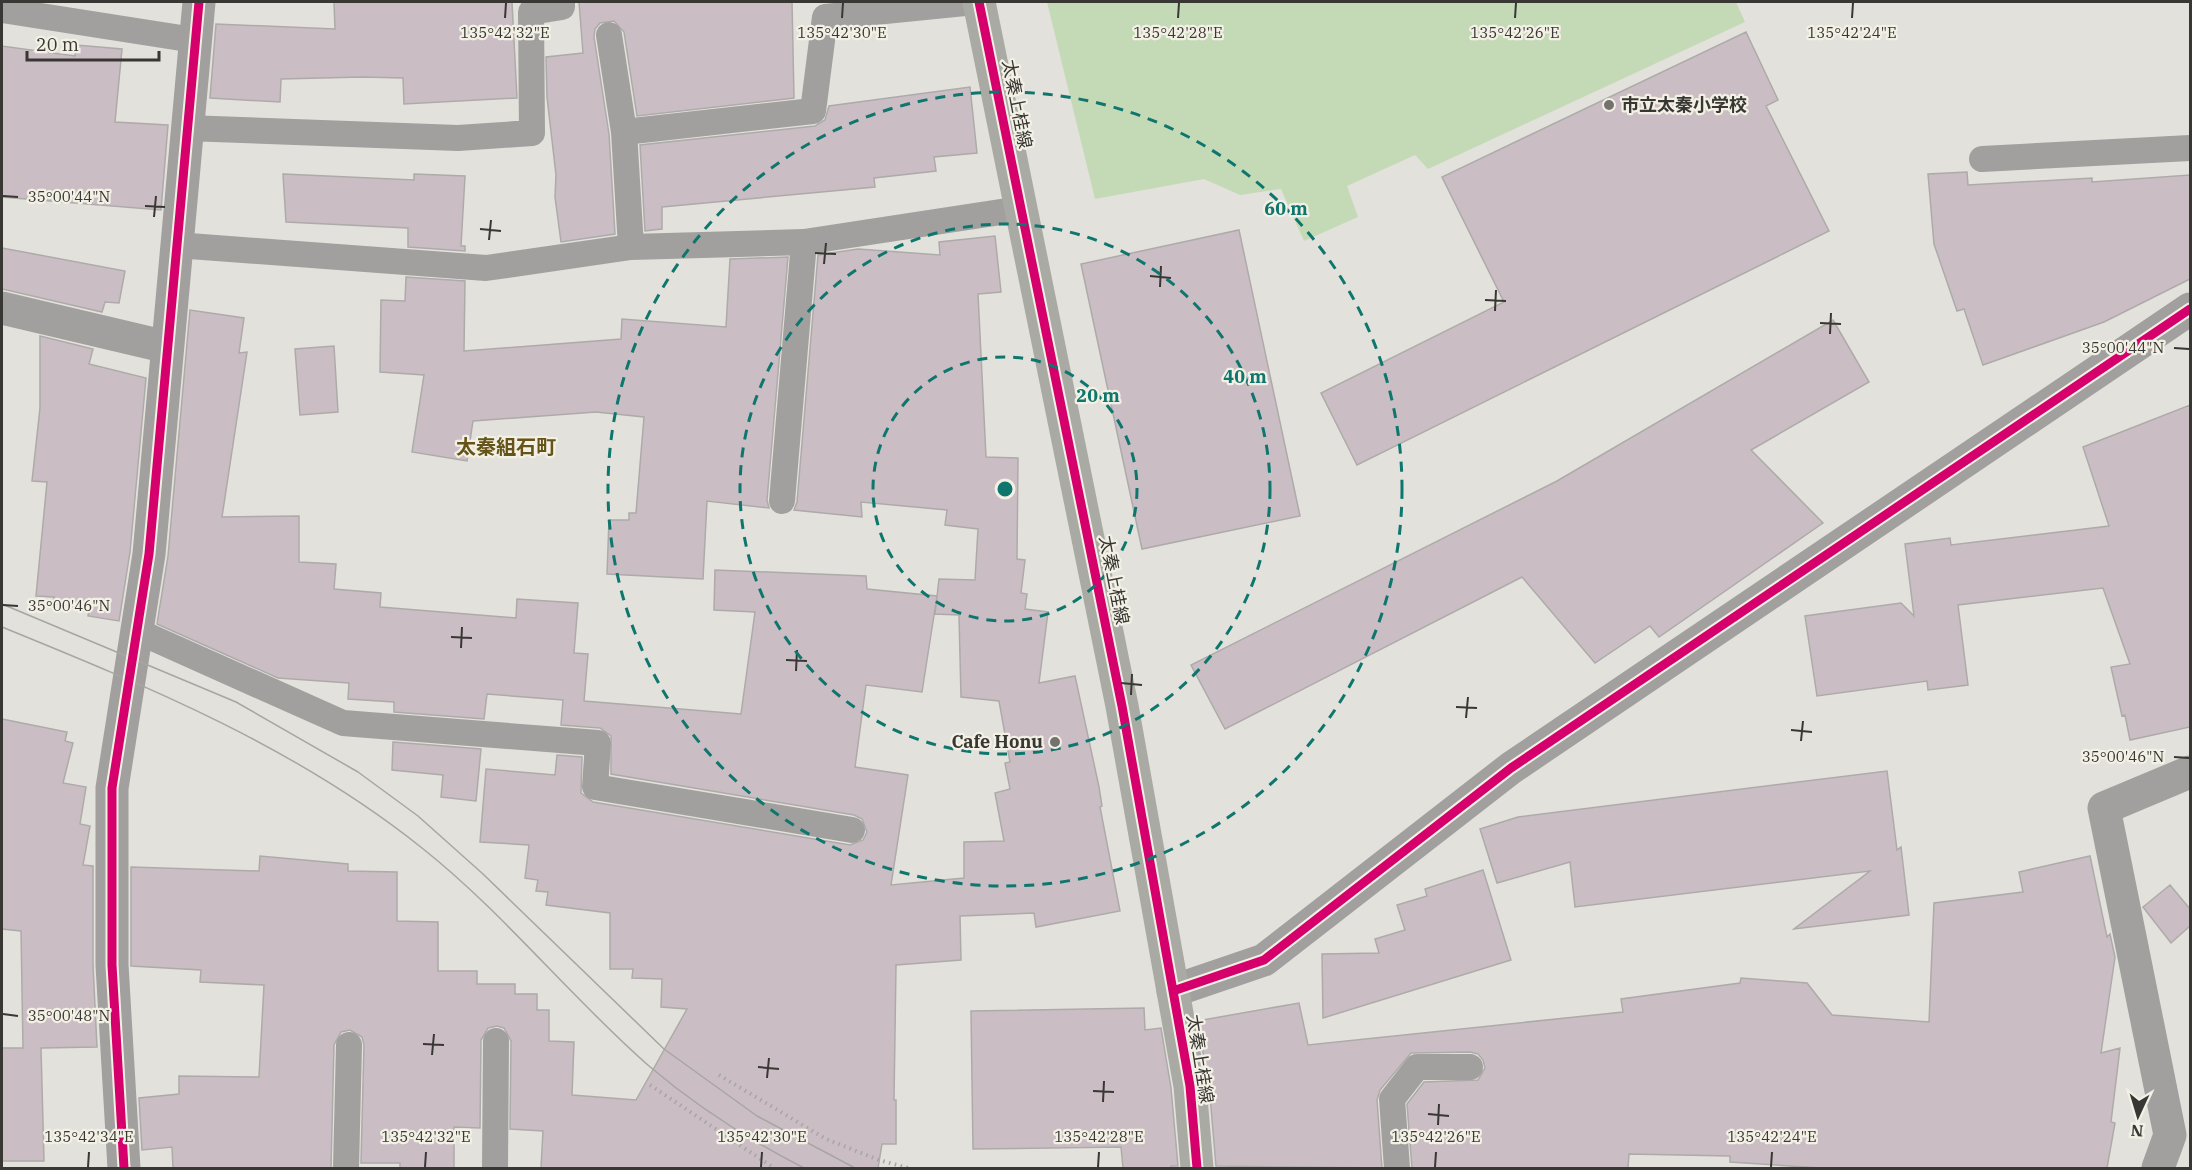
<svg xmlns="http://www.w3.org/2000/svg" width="2192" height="1170" viewBox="0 0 2192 1170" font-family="'IBM Plex Serif','Noto Sans JP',serif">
	<rect width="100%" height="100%" fill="#e2e1db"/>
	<!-- green -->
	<path fill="#c4dab7" d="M1047 2H1736L1745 22 1428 169 1415 155 1347 186 1358 217 1304 241 1281 189 1240 195 1204 179 1095 199Z"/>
	<!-- building -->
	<path fill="#cbbdc4" stroke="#adabaa" stroke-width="1.5" d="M334 2H512L517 98 404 104 403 78 362 77 281 79 280 102 210 98 216 24 335 29Z
		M579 2H792L794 98 637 116 624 32 614 21 600 23 595 29 594 37 609 134 615 234 561 242 555 197 556 175 547 97 546 57 583 53Z
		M1746 32 1778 100 1766 106 1829 231 1357 465 1321 393 1504 302 1442 177Z
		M76 45 122 49 115 122 168 125 161 210 2 197V46L75 56Z
		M970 87 977 153 934 157 936 171 874 178 875 187 662 207V229L645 231 640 145 815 126 825 120 829 106Z
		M1967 172 1968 185 2092 178V182L2190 175V279L2104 322 1983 365 1964 309 1957 311 1934 244 1928 174Z
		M283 174 414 180V174L465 176 461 246H465V251L408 247V228L286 222Z
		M1239 230 1300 516 1142 549 1081 264Z
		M995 236 1001 292 978 294 986 457 1018 458 1017 559 1025 560 1021 593 1027 594 1025 609 1048 612 1039 683 1075 676 1099 787 1102 806 1100 807 1120 911 1036 927 1034 913 960 916 961 960 896 965 894 1100H896V1144H882L878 1168H541L543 1131 510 1129 511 1041 504 1028 497 1026 488 1028 481 1040 480 1128 454 1127V1168H400V1163H361L364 1045 362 1037 350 1030 341 1032 334 1045 331 1168H173L172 1147 142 1150 139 1098 179 1094V1076L259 1077 264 985 200 982 201 970 131 966V867L259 871 260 856 348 864V871L397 872V921L438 922V971H477V984H515V994H537V1010H549V1041L574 1042 572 1095 636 1100 687 1009 661 1007 662 979 632 978 633 969H610V913L546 905 548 892 536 891 538 880 525 878 529 845 480 842 486 769 555 775 557 755 582 757 581 793 593 802 850 845 863 840 867 832 862 819 854 815 611 774V736L600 728 561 725 563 700 487 694 484 719 394 712V702L348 699 349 683 278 678 157 624 168 556 190 310 244 318 239 353 247 352 222 517 299 516V562L336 564 334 589 381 593 380 607 516 618 517 599 578 603 574 653 588 654 584 701 741 714 755 612 714 610 715 570 866 576 867 589 937 596 922 692 866 685 855 767 908 775 891 885 964 878V842L1004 841 995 793 1010 789 1005 763 1010 762 999 701 961 697 959 615 935 614 939 579 975 580 978 529 945 525 947 510 861 502 862 517 794 510 797 502 818 255 858 249 940 255 939 242Z
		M2 248 125 271 119 303 105 302 102 312 2 289Z
		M788 257 767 500 769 508 707 501 703 579 607 574 609 520H629V513H636L644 417 596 412 473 421 467 461 412 452 424 375 380 372 381 300 405 301 406 277 465 281 464 351 621 339 622 319 726 327 730 259Z
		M1833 320 1869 382 1751 450 1823 523 1659 637 1650 626 1595 663 1522 577 1225 729 1191 665 1557 481Z
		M40 336 93 349 89 364 146 378 130 552 119 621 88 616 89 609 53 604 54 597 36 596 47 482 32 481 40 408Z
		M334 346 338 412 300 415 295 349Z
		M2190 405V727L2130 740 2125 715 2122 716 2111 667 2130 664 2103 588 1958 605 1968 685 1928 690 1927 681 1817 696 1805 616 1901 603 1914 616 1905 544 1950 538 1951 545 2109 526 2083 447Z
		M2 719 67 732 65 741 73 743 63 783 86 787 80 824 90 826 83 865 93 866V965L97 1047 41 1048 44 1161H2V1048H23L21 931 2 929Z
		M393 742 481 749 476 801 441 797 443 775 392 770Z
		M1887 771 1897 850 1901 847 1909 915 1794 929 1870 871 1575 907 1570 862 1497 883 1480 829 1518 817Z
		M2090 856 2107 937 2110 934 2115 957 2101 1053 2120 1048 2111 1122 2115 1123 2107 1168H1820L1730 1162V1156L1629 1154 1628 1168H1412L1407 1104 1424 1082 1478 1080 1485 1068 1483 1060 1478 1054 1470 1052 1411 1053 1380 1090 1377 1100 1382 1168 1216 1166 1209 1084 1197 1021 1299 1003 1308 1045 1623 1012 1621 999 1740 983 1741 978 1807 983 1832 1015 1929 1022 1934 903 2023 892 2019 872Z
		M1483 870 1511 960 1323 1018 1322 954 1379 953 1375 939 1405 930 1397 905 1427 896 1425 889Z
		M2170 885 2190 909V926L2171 943 2143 907Z
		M1144 1008 1145 1030 1161 1028 1171 1088 1178 1166H1171V1168H1123L1121 1147 973 1149 971 1011Z"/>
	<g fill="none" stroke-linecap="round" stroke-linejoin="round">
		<!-- path -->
		<path stroke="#a6a6a4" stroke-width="4" stroke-dasharray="1.5 4.5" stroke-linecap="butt" d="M719 1075 826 1139 879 1160 908 1168
			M650 1085 774 1168"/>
		<!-- lane -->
		<path stroke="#a1a09e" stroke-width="26" d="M2 10 194 40
			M609 35 624 132
			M186 128 458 138 532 133 531 12 562 7V2
			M1982 159 2190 148
			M176 245 486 268 631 247 804 242 1021 209
			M631 247 624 132 813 111 825 17 975 2
			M782 501 804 242
			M137 631 343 723 598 743 595 787 852 830
			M346 1168 349 1045
			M495 1168 496 1041
			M1397 1168 1392 1099 1417 1067H1470"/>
		<!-- street -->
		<path stroke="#a1a09e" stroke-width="33" d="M2 308 167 347
			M1173 991 1264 960 1511 768 2190 309
			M124 1168 112 965V788L149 554 199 2
			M2158 1168 2170 1135 2104 808 2190 772"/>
		<!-- secondary -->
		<path stroke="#aaaaa5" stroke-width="33" d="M979 2 1122 706 1190 1086 1197 1168"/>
		<!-- tram -->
		<path stroke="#a6a6a2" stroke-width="1.5" d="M2 604 236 702 358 772 418 816 483 874 664 1049 757 1116 855 1168
			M2 627C149 687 296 747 422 848 504 913 570 997 649 1066 696 1106 749 1140 804 1168"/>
		<defs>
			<path id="cycleway" d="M979 2 1122 706 1190 1086 1197 1168
				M1173 991 1264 960 1511 768 2190 309
				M124 1168 112 965V788L149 554 199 2"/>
		</defs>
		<!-- cycleway casing -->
		<use href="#cycleway" stroke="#f3f0e5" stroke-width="13"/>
		<!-- cycleway -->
		<use href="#cycleway" stroke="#d6006c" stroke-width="9"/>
	</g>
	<!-- ticks -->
	<path fill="none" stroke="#383733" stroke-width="2" d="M505 18 506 3M842 18 843 3M1178 18 1179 3M1515 18 1516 3M1852 18 1853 3M3 196 18 197M145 206 165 207M154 217 156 196M480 229 501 231M489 240 491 220M815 253 836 254M824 264 826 243M1150 276 1171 278M1160 287 1161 266M1485 300 1506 301M1495 311 1496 290M1820 323 1841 324M1830 334 1831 313M2174 348 2189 349M3 605 18 606M451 637 472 638M461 648 462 627M786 660 807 661M796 671 797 650M1121 683 1142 685M1131 695 1132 674M1456 707 1477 708M1466 718 1468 697M1791 730 1812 732M1801 741 1803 721M2174 757 2189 758M3 1014 18 1016M423 1044 444 1045M432 1055 434 1034M758 1067 779 1069M767 1078 769 1058M1093 1091 1114 1092M1103 1102 1104 1081M1428 1114 1449 1116M1438 1125 1439 1104M88 1167 89 1152M425 1167 426 1152M761 1167 762 1152M1098 1167 1099 1152M1435 1167 1436 1152M1771 1167 1772 1152"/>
	<!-- distance rings -->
	<g fill="none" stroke="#0f766e" stroke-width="3" stroke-dasharray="10 8">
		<circle cx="1005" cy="489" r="132"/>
		<circle cx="1005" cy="489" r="265"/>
		<circle cx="1005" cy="489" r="397"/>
	</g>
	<!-- markers -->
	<g fill="#74726e" stroke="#f3f0e5" stroke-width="2">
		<circle cx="1609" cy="105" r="6"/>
		<circle cx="1055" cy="742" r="6"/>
	</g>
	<g text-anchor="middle" stroke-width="4.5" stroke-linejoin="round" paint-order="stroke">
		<!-- street labels -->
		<g font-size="18" fill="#383733" stroke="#f3f0e5">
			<text transform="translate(1017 104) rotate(79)" y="6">太秦上桂線</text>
			<text transform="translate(1114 580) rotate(79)" y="6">太秦上桂線</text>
			<text transform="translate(1200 1059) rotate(81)" y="6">太秦上桂線</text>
		</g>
		<!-- poi labels -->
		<g font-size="18" font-weight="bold" fill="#383733" stroke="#f3f0e5" text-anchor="start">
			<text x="1621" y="111">市立太秦小学校</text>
			<text x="1043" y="748" text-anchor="end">Cafe Honu</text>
		</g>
		<!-- neighbourhood labels -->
		<g font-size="20" font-weight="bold" fill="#655317" stroke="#f3f0e5">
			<text x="506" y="454">太秦組石町</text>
		</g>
	</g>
	<g font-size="15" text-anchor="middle" fill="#383733" stroke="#f3f0e5" stroke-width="4.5" stroke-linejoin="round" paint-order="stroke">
		<text x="505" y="38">135°42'32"E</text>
		<text x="842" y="38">135°42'30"E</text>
		<text x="1178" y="38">135°42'28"E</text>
		<text x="1515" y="38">135°42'26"E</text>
		<text x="1852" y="38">135°42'24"E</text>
		<text x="69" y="202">35°00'44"N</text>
		<text x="2123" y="353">35°00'44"N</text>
		<text x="69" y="611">35°00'46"N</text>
		<text x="2123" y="762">35°00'46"N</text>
		<text x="69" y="1021">35°00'48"N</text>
		<text x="89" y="1142">135°42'34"E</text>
		<text x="426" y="1142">135°42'32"E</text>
		<text x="762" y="1142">135°42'30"E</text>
		<text x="1099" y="1142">135°42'28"E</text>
		<text x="1436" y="1142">135°42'26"E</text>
		<text x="1772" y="1142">135°42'24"E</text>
	</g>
	<circle cx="1005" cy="489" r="9" fill="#0f766e" stroke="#f3f0e5" stroke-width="3"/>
	<g font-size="18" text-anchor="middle" font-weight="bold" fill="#0f766e" stroke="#f3f0e5" stroke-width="4.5" stroke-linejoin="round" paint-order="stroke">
		<text x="1286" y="215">60 m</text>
		<text x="1245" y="383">40 m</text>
		<text x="1098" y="402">20 m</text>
	</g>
	<!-- border -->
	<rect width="2192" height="1170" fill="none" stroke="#383733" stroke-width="6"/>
	<!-- north arrow -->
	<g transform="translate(2138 1116) rotate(184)" stroke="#f3f0e5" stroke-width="4.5" paint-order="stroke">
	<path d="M0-4.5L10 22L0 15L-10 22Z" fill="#383733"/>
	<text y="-9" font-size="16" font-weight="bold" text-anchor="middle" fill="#383733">N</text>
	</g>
	<!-- scale -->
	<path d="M27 51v9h132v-9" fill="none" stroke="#383733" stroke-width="3"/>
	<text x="36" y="51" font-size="18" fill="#383733" stroke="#f3f0e5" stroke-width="4.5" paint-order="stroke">20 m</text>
</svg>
